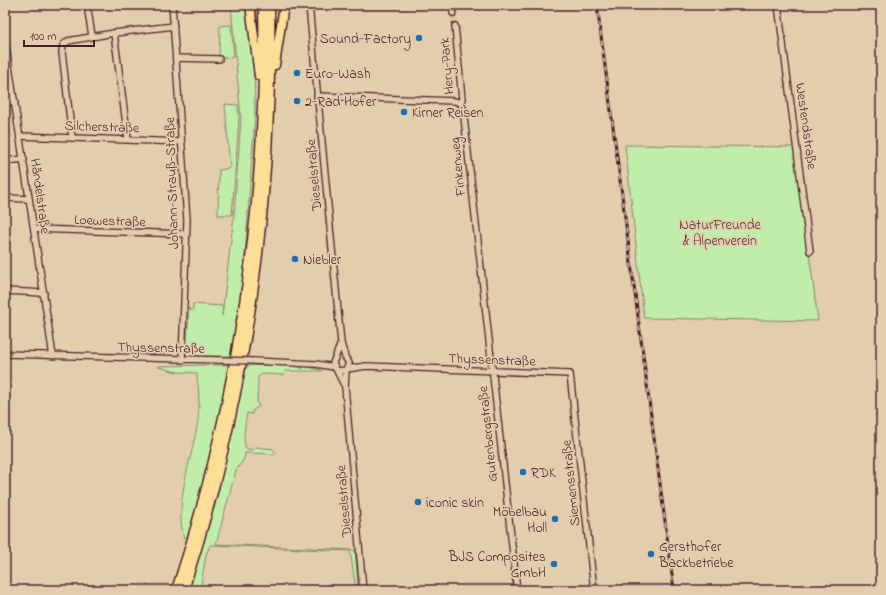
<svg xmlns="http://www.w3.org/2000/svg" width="886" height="595" viewBox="0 0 886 595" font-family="'Indie Flower',sans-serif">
	<rect width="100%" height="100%" fill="#e2cead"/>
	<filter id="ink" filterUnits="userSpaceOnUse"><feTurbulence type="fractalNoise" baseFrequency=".025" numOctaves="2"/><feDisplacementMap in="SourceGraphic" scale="8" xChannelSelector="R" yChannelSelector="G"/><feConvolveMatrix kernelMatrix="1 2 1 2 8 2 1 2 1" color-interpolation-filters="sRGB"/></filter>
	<g filter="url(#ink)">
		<!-- green -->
		<path fill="#c1edaa" stroke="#86866a" d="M231 5H247L254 60 255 116 244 269 232 356H198L191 353 187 343 189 308 191 311 193 310V304L223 306 222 316 234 215 241 119Z
			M231 25 234 57 219 58 220 26Z
			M225 104 238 105 239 119 232 215H218L219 170 230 168Z
			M625 145 795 147 818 321 644 318Z
			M209 365H230L219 420 189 537 184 538C174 505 191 461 197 427 200 409 199 392 197 375L196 373 177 372 158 367 159 366Z
			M268 365 298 366 302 369 304 366 321 370 322 371H285L284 375 262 374 258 377 257 403 259 406 252 411V414L247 413C245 426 242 437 246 449L253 450 255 447 273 449 275 451V454L245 453 244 459 236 470 216 544 355 550 358 590H356L350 551 210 545 206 555 200 590H189L217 498 245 366Z"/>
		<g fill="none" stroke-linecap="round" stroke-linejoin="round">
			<!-- minor-tunnel -->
			<path stroke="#c4ab93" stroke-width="5.5" stroke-dasharray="5.5 3" stroke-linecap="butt" d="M453 13 455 26"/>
			<defs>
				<path id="minor" d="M87 5 92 36
					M172 5 187 220 182 360
					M309 5 341 343 345 357 349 363 346 370 338 371
					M453 5V13
					M778 5 810 251
					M455 26 462 99 460 103
					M114 33 128 139
					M5 40 53 356
					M176 58 219 59
					M317 96 455 101 460 103 463 108 517 590
					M5 103 15 101
					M20 136 182 142
					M72 137 62 52 63 45 68 41 114 33 174 26
					M5 161 24 159
					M5 198 29 199
					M34 229 186 234
					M5 291 44 293
					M341 343 333 363 344 385
					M5 354 219 360
					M254 361 316 364 334 367
					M347 369 366 366 570 374 594 590
					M346 370 345 387 363 590"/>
				<path id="highway" d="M250 5 259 76
					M275 65 284 5
					M176 590C238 402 267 203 263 5
					M184 590C246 401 274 203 270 5"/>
			</defs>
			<!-- minor casing -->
			<use href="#minor" stroke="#4a1f2b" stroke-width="8"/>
			<!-- highway casing -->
			<use href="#highway" stroke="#4a1f2b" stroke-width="11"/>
			<!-- minor -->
			<use href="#minor" stroke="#e2cead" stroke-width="5.5"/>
			<!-- highway -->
			<use href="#highway" stroke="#fcde96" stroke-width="8"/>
			<defs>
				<path id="rail" d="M597 5 674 590"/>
			</defs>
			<!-- rail casing -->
			<use href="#rail" stroke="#4a1f2b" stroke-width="3"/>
			<!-- rail -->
			<use href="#rail" stroke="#e2cead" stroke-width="1.5" stroke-dasharray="4.5" stroke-linecap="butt"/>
			<defs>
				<path id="minor-bridge" d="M219 360 254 361"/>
			</defs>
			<!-- minor-bridge casing -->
			<use href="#minor-bridge" stroke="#4a1f2b" stroke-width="8" stroke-linecap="butt"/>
			<!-- minor-bridge -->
			<use href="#minor-bridge" stroke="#e2cead" stroke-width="5.5"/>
		</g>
	</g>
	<!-- markers -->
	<g fill="#1f6fb2" stroke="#e2cead" stroke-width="1.5">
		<circle cx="419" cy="38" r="4"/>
		<circle cx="297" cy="73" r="4"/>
		<circle cx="297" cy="101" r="4"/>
		<circle cx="404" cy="112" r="4"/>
		<circle cx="295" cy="259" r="4"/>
		<circle cx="523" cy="472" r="4"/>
		<circle cx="418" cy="502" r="4"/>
		<circle cx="555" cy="519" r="4"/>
		<circle cx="651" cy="554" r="4"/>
		<circle cx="554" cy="564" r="4"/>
	</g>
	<g text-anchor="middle" stroke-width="3.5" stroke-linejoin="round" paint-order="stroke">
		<!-- poi labels -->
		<g font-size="14" fill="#4a1f2b" stroke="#e2cead" text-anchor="start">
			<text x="411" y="43" text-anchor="end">Sound-Factory</text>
			<text x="305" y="78">Euro-Wash</text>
			<text x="305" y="106">2-Rad Hofer</text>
			<text x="412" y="117">Kirner Reisen</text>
			<text x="303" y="264">Niebler</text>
			<text x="531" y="477">RDK</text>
			<text x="426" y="507">iconic skin</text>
			<text x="547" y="516" text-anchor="end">Möbelbau<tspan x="547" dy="16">Holl</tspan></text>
			<text x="659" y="551">Gersthofer<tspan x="659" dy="16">Backbetriebe</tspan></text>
			<text x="546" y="561" text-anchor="end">BJS Composites<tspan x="546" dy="16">GmbH</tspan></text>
		</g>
		<!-- street labels -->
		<g font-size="14" fill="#4a1f2b" stroke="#e2cead">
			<text transform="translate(446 66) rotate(-95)" y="5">Hery-Park</text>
			<text transform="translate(102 126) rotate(2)" y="5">Silcherstraße</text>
			<text transform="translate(807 126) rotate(82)" y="5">Westendstraße</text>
			<text transform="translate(457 167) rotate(-96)" y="5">Finkenweg</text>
			<text transform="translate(313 175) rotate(-95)" y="5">Dieselstraße</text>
			<text transform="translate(171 183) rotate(-92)" y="5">Johann-Strauß-Straße</text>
			<text transform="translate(41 196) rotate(82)" y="5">Händelstraße</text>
			<text transform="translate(110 220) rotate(2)" y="5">Loewestraße</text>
			<text transform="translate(161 347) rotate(1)" y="5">Thyssenstraße</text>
			<text transform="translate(492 359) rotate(2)" y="5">Thyssenstraße</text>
			<text transform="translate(487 434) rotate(-96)" y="5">Gutenbergstraße</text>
			<text transform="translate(570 483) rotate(-96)" y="5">Siemensstraße</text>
			<text transform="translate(343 501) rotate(-95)" y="5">Dieselstraße</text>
		</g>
		<!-- park labels -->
		<g font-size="14" fill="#563438" stroke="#e2cead">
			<text x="720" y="229">NaturFreunde<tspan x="720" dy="16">&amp; Alpenverein</tspan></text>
		</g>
	</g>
	<!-- margin -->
	<rect width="886" height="595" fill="none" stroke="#e2cead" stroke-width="20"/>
	<rect x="10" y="10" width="866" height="575" fill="none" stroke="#4a1f2b" stroke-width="1.5" filter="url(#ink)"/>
	<!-- scale -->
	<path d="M24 40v6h70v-6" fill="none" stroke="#4a1f2b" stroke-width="2"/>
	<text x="30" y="40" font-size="12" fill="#4a1f2b" stroke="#e2cead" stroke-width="3" paint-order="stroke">100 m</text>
</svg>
